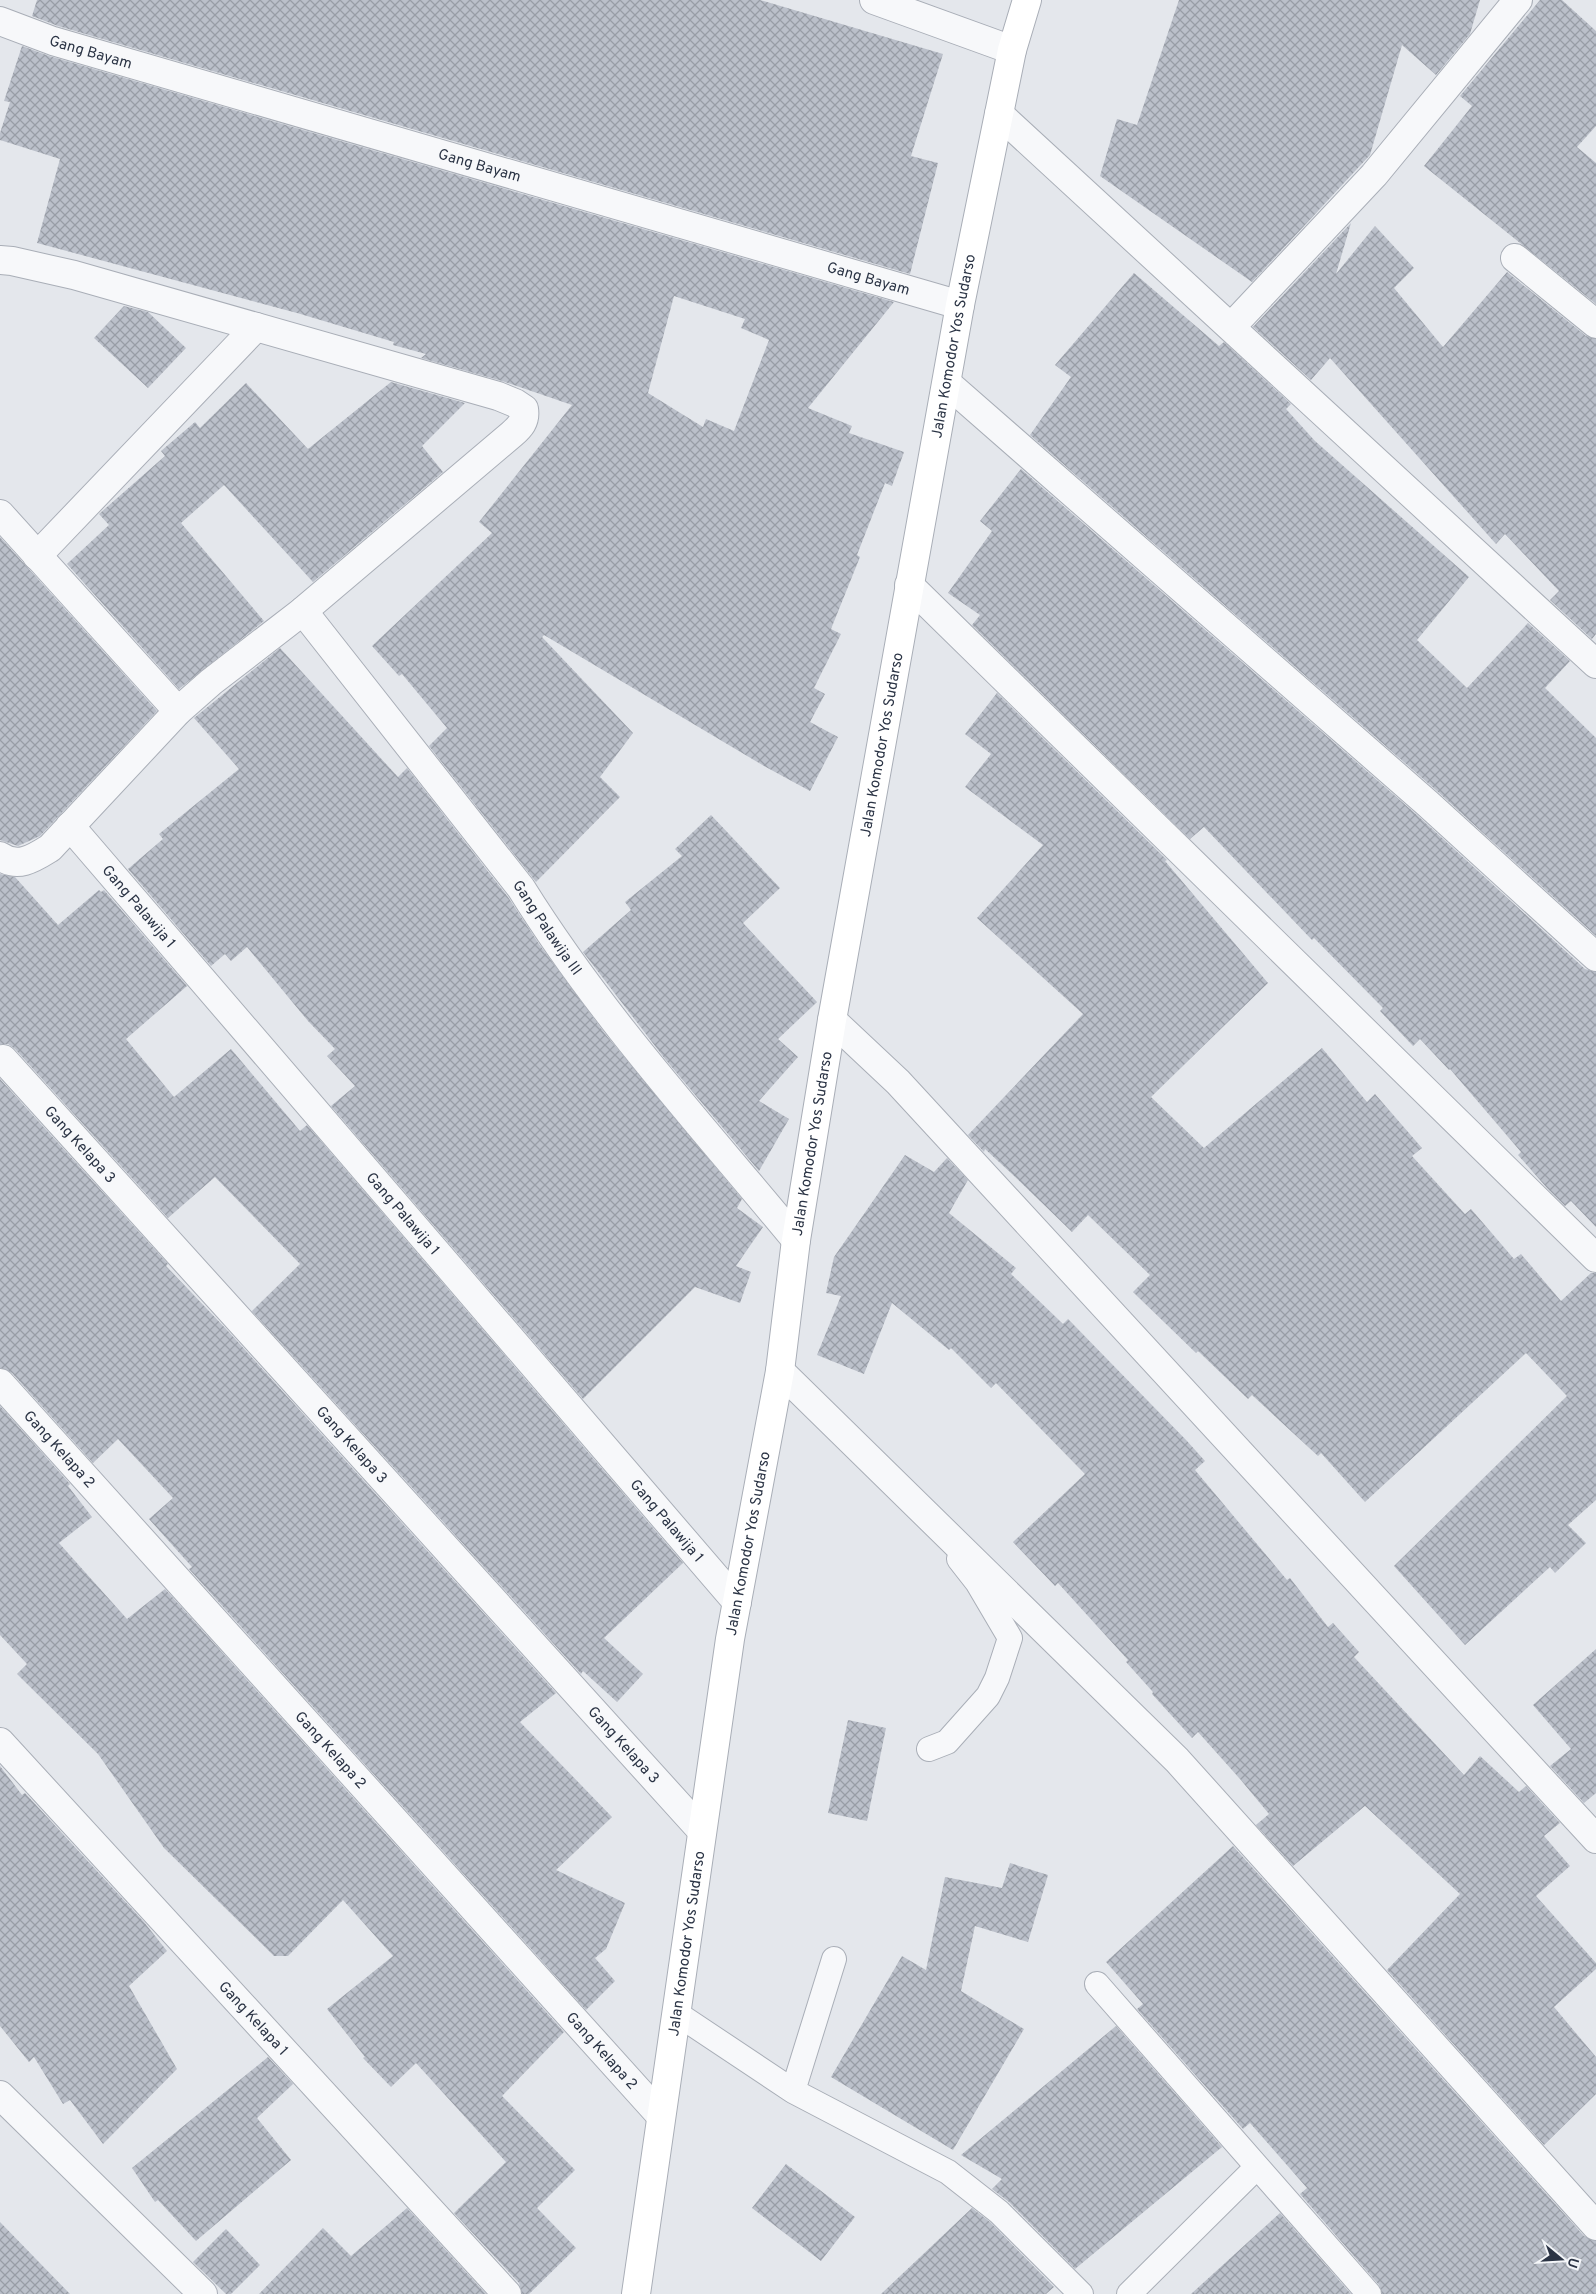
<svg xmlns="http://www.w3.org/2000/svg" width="1596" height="2294" viewBox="0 0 1596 2294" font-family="Overpass,sans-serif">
	<defs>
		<pattern id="building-cross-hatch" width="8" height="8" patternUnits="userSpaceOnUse" patternTransform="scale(1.25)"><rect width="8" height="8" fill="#bbc0ca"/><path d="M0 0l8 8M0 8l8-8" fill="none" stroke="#989da6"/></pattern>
	</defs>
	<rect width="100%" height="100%" fill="#e4e7ec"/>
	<!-- building -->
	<path fill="url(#building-cross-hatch)" fill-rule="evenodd" d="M37 0H760L943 54 911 156 938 163 910 274 58 26 32 16Z
		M1179 0H1480L1470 34 1436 75 1402 45 1370 155 1252 282 1100 176 1117 119 1137 125Z
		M1540 0H1562L1596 31V126L1577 147 1596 163V304L1424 166 1472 106 1460 96Z
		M22 46 49 56 894 302 808 408 852 426 849 433 904 452 892 486 885 483 857 555 860 557 831 629 841 634 814 688 825 694 810 722 838 737 810 791 764 766 544 635 542 637 633 733 600 777 620 797 536 882 429 746 447 728 402 674 399 676 372 646 492 533 479 522 572 405 502 381 421 358 426 354 393 345 394 342 297 313 37 243 60 159 0 140V133L10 102 4 101ZM674 296 745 319 741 328 769 340 734 431 706 419 703 427 648 393Z
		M1351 223 1336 274 1375 226 1414 268 1394 288 1443 347 1507 272 1586 336 1596 339V634L1592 639 1550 600 1559 591 1505 534 1496 544 1330 358 1311 380 1253 327Z
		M1134 273 1219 346 1224 342 1291 404 1286 409 1315 441 1469 577 1417 640 1467 688 1528 623 1570 661 1545 688 1596 738V936L1437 791 1030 435 1071 377 1055 365Z
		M124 306 148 312 186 348 148 388 94 338Z
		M391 382 465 403 422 446 443 472 313 582 224 485 181 523 264 621 179 689 67 564 109 525 99 514 165 456 161 451 195 422 200 428 246 383 308 449Z
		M1021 469 1417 815 1585 969 1596 972V1227L1571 1201 1565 1206 1547 1188 1518 1155 1521 1152 1450 1069 1449 1070 1420 1039 1413 1046 1380 1011 1383 1008 1314 938 1312 940 1204 827 1190 839 972 625 980 615 948 593 992 531 980 521Z
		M0 537 157 711 40 836 18 846 0 840Z
		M280 648 398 777 407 768 508 897 539 944 606 1035 742 1199 737 1208 763 1227 736 1266 751 1272 740 1303 695 1287 583 1399 331 1106 355 1086 327 1056 335 1049 308 1021 247 947 231 961 225 954 211 966 128 869 163 839 159 834 239 769 194 718Z
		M997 693 1167 860 1165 861 1268 983 1151 1097 1204 1148 1322 1048 1367 1102 1375 1094 1422 1148 1412 1156 1465 1214 1471 1209 1514 1259 1521 1254 1561 1301 1591 1273H1596V1500L1568 1525 1586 1543 1555 1573 1550 1567 1465 1645 1394 1566 1567 1396 1526 1353 1365 1502 1321 1453 1318 1456 1252 1395 1248 1399 1198 1351 1196 1353 1133 1292 1150 1275 1088 1215 1072 1232 1012 1174 985 1149 984 1152 968 1135 1083 1014 977 918 1043 845 965 787 991 754 965 734Z
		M711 815 780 888 743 923 817 1002 778 1039 798 1057 759 1101 789 1119 759 1171 665 1059 583 952 631 910 625 902 682 856 675 849Z
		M0 874 15 877 58 925 99 890 101 892 104 890 187 986 126 1039 174 1097 231 1049 300 1131 307 1125 683 1563 604 1638 643 1674 617 1702 583 1671 581 1674 252 1311 300 1264 215 1177 168 1218 15 1049 8 1044H0Z
		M0 1079 168 1264 166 1266 228 1331 556 1693 520 1722 612 1817 556 1870 625 1903 606 1949 595 1958 615 1981 586 2010 189 1569 192 1567 149 1519 173 1498 118 1439 93 1463 12 1373 0 1368Z
		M905 1155 934 1172 947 1158 968 1180 949 1213 1016 1268 1011 1274 1063 1324 1068 1319 1187 1441 1205 1461 1195 1470 1287 1580 1290 1578 1328 1627 1333 1623 1359 1652 1354 1657 1464 1775 1480 1756 1519 1792 1526 1786 1560 1823 1544 1836 1570 1866 1536 1896 1596 1963V1969L1554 2007 1596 2057V2094L1544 2145 1387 1970 1460 1894 1365 1806 1293 1866 1256 1825 1269 1814 1240 1779 1198 1732 1192 1738 1152 1694 1153 1692 1126 1662 1128 1660 1058 1583 1055 1586 1013 1542 1085 1474 996 1383 991 1388 951 1348 949 1350 892 1303 864 1374 817 1355 841 1296 826 1293 834 1257Z
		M0 1406 70 1484 68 1486 92 1517 59 1543 127 1619 165 1589 564 2032 502 2096 575 2170 537 2208 576 2248 529 2294H522L519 2283 454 2213 506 2162 416 2063 391 2087 363 2058 365 2057 327 2009 393 1956 343 1900 288 1956H274L164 1848 98 1754 17 1674 27 1664 0 1635Z
		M1596 1649V1793L1584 1803 1550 1766 1571 1749 1533 1705Z
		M848 1720 886 1728 867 1821 828 1813Z
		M0 1766 22 1795 25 1793 144 1922 167 1951 129 1986 177 2069 103 2144 70 2100 63 2104 34 2057 29 2062 0 2026Z
		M1233 1846 1584 2236 1596 2241V2294H1382L1379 2285 1300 2194 1307 2188 1250 2123 1243 2129 1137 2009 1143 2004 1106 1962Z
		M1010 1863 1048 1875 1028 1942 975 1926 961 1991 1024 2029 953 2150 831 2077 902 1956 926 1970 945 1877 1002 1888Z
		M1116 2026 1222 2147 1075 2269 1009 2202 992 2189 1002 2179 961 2155Z
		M268 2057 293 2084 257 2118 291 2160 196 2241 158 2200 155 2202 132 2168Z
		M786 2164 855 2217 821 2261 752 2208Z
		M407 2208 486 2294H259L323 2228 351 2256Z
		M972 2208 990 2222 1054 2287 1046 2294H881Z
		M1280 2213 1351 2294H1191Z
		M0 2222 70 2294H0Z
		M226 2229 260 2265 231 2294H226L193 2262Z"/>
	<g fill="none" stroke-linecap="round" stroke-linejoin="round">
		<defs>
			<path id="lane" d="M929 1749 947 1742 988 1696 997 1678 1010 1638 977 1582 959 1559
				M1097 1984 1369 2294
				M676 2013 793 2091 948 2172 999 2212 1081 2294
				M793 2091 834 1959
				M1129 2294 1257 2167"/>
			<g id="street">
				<path d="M874 0 1012 50"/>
				<path id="s1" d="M0 21 53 41 960 305"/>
				<path d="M999 114 1596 664"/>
				<path d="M1515 258 1596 324"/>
				<path d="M0 260 12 261 74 275 498 396 515 403 524 409C526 421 520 427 512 434L303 611 211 682 178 711 0 514"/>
				<path d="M1232 326 1374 175 1518 0"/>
				<path d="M948 384 1427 803 1596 957"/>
				<path d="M37 556 256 327"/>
				<path d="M909 585 1596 1258"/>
				<path id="s2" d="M303 611 521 888C600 1015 702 1126 796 1240"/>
				<path id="s3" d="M70 826 737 1602"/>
				<path d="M0 856C18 869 34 858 50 848L178 711"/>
				<path d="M832 1020 898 1082 1596 1839"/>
				<path id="s4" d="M3 1059 702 1831"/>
				<path d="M780 1371 1177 1760 1596 2226"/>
				<path id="s5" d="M0 1383 661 2116"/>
				<path id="s6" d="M0 1742 507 2294"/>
				<path d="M0 2095 203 2294"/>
			</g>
			<g id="secondary">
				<path id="s7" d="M636 2294 730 1639 780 1371 796 1240 832 1020 960 305 1012 50 1027 0"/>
			</g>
		</defs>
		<!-- lane casing -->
		<use href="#lane" stroke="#a9aeb7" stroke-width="26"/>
		<!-- street casing -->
		<use href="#street" stroke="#a9aeb7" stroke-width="30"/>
		<!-- secondary casing -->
		<use href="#secondary" stroke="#a9aeb7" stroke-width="30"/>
		<!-- lane -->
		<use href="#lane" stroke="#f7f8fa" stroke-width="24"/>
		<!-- street -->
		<use href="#street" stroke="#f7f8fa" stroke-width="28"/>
		<!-- secondary -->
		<use href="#secondary" stroke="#fff" stroke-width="28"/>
	</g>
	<g text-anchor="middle" stroke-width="4" stroke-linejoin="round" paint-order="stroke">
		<!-- street labels -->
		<g font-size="15" fill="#2b3445" stroke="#f4f6f9">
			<text dy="5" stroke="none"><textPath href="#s1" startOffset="96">Gang Bayam</textPath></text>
			<text dy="5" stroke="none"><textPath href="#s1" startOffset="501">Gang Bayam</textPath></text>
			<text dy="5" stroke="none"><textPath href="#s1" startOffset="906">Gang Bayam</textPath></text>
			<text dy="5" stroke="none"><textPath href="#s7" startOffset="1974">Jalan Komodor Yos Sudarso</textPath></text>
			<text dy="5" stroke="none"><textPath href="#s7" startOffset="1569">Jalan Komodor Yos Sudarso</textPath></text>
			<text dy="5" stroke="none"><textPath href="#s3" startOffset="106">Gang Palawija 1</textPath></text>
			<text dy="5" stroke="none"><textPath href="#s2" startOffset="400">Gang Palawija III</textPath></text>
			<text dy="5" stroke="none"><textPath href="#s7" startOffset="1164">Jalan Komodor Yos Sudarso</textPath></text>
			<text dy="5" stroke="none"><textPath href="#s4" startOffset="115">Gang Kelapa 3</textPath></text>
			<text dy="5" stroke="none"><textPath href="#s3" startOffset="511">Gang Palawija 1</textPath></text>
			<text dy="5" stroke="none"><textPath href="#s4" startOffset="520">Gang Kelapa 3</textPath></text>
			<text dy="5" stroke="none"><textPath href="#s5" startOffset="89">Gang Kelapa 2</textPath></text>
			<text dy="5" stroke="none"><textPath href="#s3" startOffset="916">Gang Palawija 1</textPath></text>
			<text dy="5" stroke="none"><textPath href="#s7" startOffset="759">Jalan Komodor Yos Sudarso</textPath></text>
			<text dy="5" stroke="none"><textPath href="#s4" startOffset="925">Gang Kelapa 3</textPath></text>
			<text dy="5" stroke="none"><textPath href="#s5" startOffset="494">Gang Kelapa 2</textPath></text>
			<text dy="5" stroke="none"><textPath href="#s7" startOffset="354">Jalan Komodor Yos Sudarso</textPath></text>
			<text dy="5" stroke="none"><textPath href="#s6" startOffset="375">Gang Kelapa 1</textPath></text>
			<text dy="5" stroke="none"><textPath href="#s5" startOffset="899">Gang Kelapa 2</textPath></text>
		</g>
	</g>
	<!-- north arrow -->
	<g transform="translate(1561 2259) rotate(108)" stroke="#f4f6f9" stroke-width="4" paint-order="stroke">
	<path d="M0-4L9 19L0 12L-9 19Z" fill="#2b3445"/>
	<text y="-8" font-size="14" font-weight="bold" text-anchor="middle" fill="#2b3445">U</text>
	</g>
</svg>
